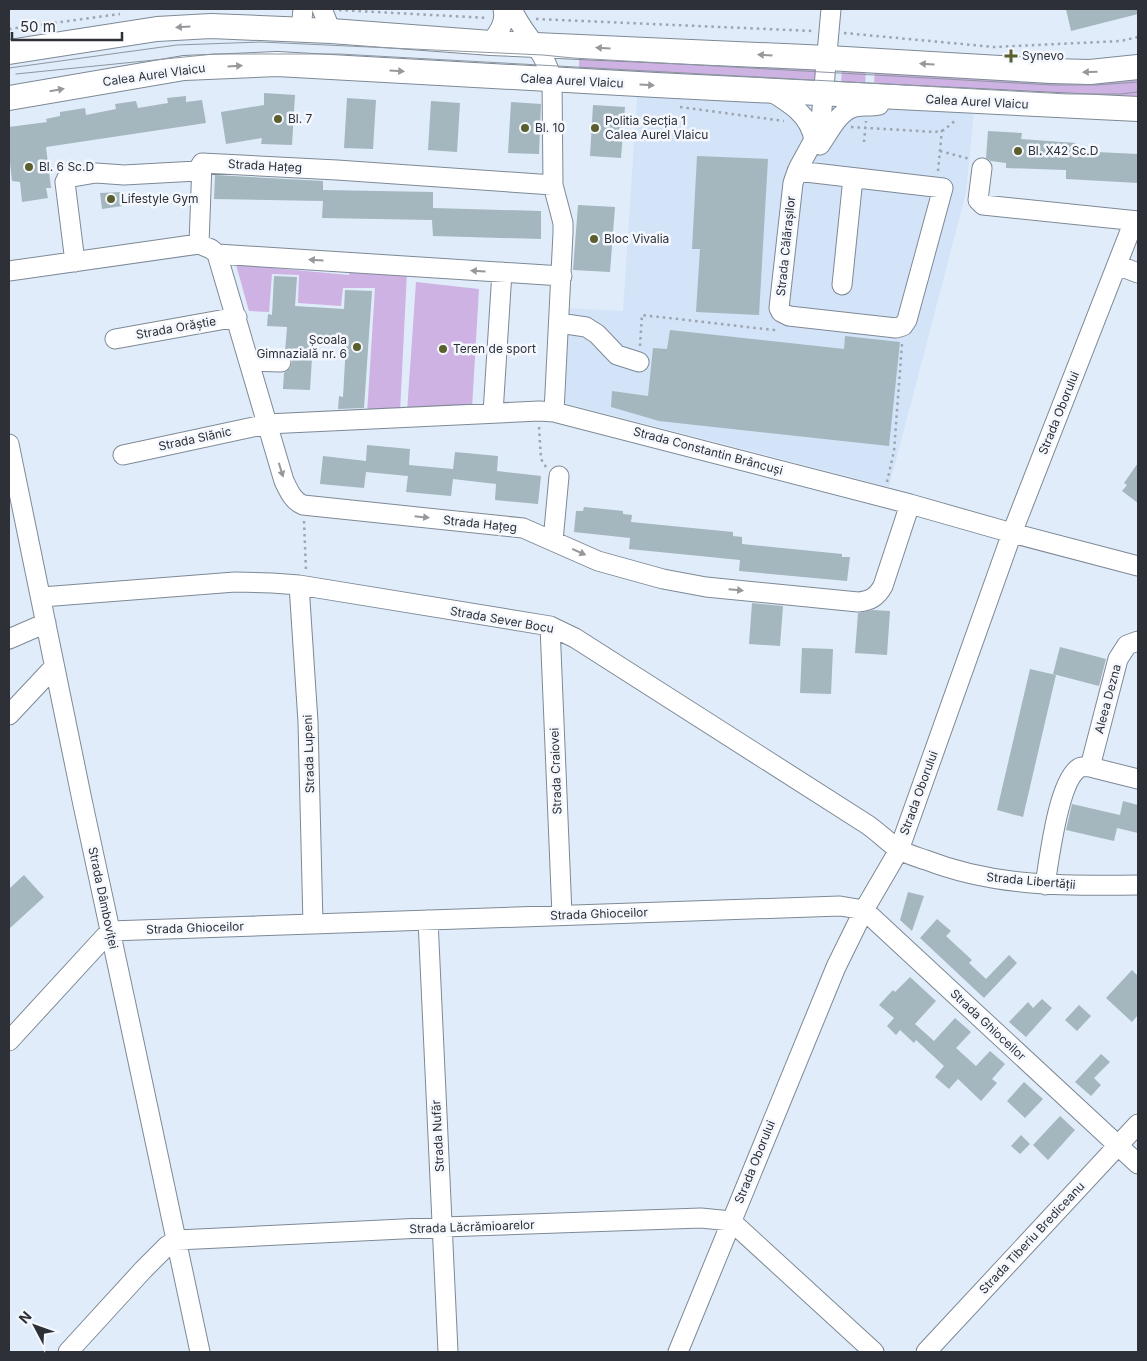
<svg xmlns="http://www.w3.org/2000/svg" width="1147" height="1361" viewBox="0 0 1147 1361" font-family="Inter,sans-serif">
	<rect width="100%" height="100%" fill="#e0ecfa"/>
	<!-- built -->
	<path fill="#d3e3f8" d="M638 84 975 102 966 193 889 487 561 402 566 308 623 311Z"/>
	<!-- green -->
	<path fill="#cdb2e3" d="M579 54 818 65 816 83 579 71Z
		M842 68 866 69 865 85 841 84Z
		M875 68 1138 77V98L874 85Z
		M235 261 273 264V268L349 275 350 269 407 272 400 412 367 414 375 288H343L341 306 298 303 299 275 272 274 269 312 249 311Z
		M416 282 479 289 472 408 407 412Z"/>
	<!-- building -->
	<path fill="#a4b6be" d="M1066 9H1138V14L1071 31Z
		M264 93 295 95 292 145 261 144 262 138 226 144 221 112 264 105Z
		M186 96V102L202 100 206 123 46 147 51 188H46L48 198 22 202 20 182 12 181 9 153V127L47 122 46 119 60 116V112L85 108 86 115 116 109 115 104 136 101 138 108 168 103 167 98Z
		M347 98 376 100 373 149 344 148Z
		M431 101 460 103 457 152 428 150Z
		M511 102 541 104 539 154 508 153Z
		M593 105 625 107 621 158 590 156Z
		M988 131 1022 133 1021 139 1076 143V151L1138 154V183L1066 179V170L1006 168V163L991 161 986 158Z
		M697 156 768 159 759 315 696 312 700 249H692Z
		M215 175 323 181V190L433 192V208L541 211V239L433 236 432 220 322 218 323 201 214 199Z
		M121 192 122 206 102 209 100 193Z
		M578 205 615 207 610 272 573 270Z
		M274 276 297 277 295 306 344 309 345 290 372 291 364 408 338 409 339 396 343 397 346 344 313 342 310 390 283 389 284 373 290 368 292 362 291 356 285 352 287 327 267 326 268 314 272 315Z
		M670 330 844 349 845 336 900 342 889 446 659 421 611 407 612 391 648 396 653 348 667 349Z
		M367 445 410 449 409 465 453 469 455 452 498 456 497 471 541 476 538 504 495 500 496 484 453 479 451 496 406 492 408 476 366 472 364 488 320 484 323 456 366 461Z
		M1138 463V503L1122 491 1127 485 1124 483Z
		M584 507 623 511V514L632 515 631 522 733 532V536L742 537V544L842 554V557H850L847 581 739 571 740 560 629 549 630 538 574 532 576 511H583Z
		M752 603 783 606 780 646 749 644Z
		M873 610 890 611 887 655 855 653 858 613Z
		M1060 647 1106 659 1099 686 1053 674Z
		M802 648 833 649 831 694 800 693Z
		M1030 669 1056 675 1023 817 997 810Z
		M1123 801 1138 805V833L1117 828 1114 841 1066 830 1072 804 1120 815Z
		M24 875 44 897 9 929V889Z
		M908 892 924 896 912 931 900 920Z
		M937 919 951 931 946 936 972 960 969 963 986 979 1009 955 1017 963 984 998 920 938Z
		M1132 970 1138 976V1015L1132 1022 1106 998Z
		M910 977 936 1001 915 1024 934 1041 955 1018 971 1032 956 1048 976 1066 990 1051 1005 1064 992 1079 997 1083 981 1101 958 1079 949 1089 935 1077 944 1066 916 1040 914 1043 900 1030 896 1035 887 1026 894 1018 879 1005 893 990 895 992Z
		M1042 999 1052 1008 1026 1037 1009 1022 1028 1002 1033 1008Z
		M1079 1005 1091 1016 1077 1031 1065 1020Z
		M1101 1054 1110 1062 1094 1078 1101 1085 1091 1096 1075 1082Z
		M1024 1082 1043 1099 1025 1118 1007 1101Z
		M1060 1116 1075 1130 1048 1160 1033 1145Z
		M1021 1135 1030 1144 1020 1154 1011 1146Z"/>
	<g fill="none" stroke-linecap="round" stroke-linejoin="round">
		<defs>
			<path id="minor" d="M322 9 331 31
				M512 9C524 37 544 48 552 80L553 185 563 223V233L554 412
				M301 30 303 9
				M491 43C499 31 506 23 503 9
				M770 91C790 103 810 115 814 140
				M820 145C829 133 838 111 855 107 863 105 871 107 879 105
				M202 163 337 170 553 185
				M982 168 978 200 983 205 1138 221
				M797 171 943 188 907 320 903 326 896 328 789 316 781 312 779 308 793 183C795 178 796 173 799 167L817 134 821 120 831 9
				M199 244 202 163
				M217 254 562 276
				M75 262 65 182 67 178 96 173 124 175 197 171 202 163
				M1117 265 1138 273
				M9 271 199 244 211 249 217 254 284 481C289 491 293 501 303 505L523 528 598 561 663 579 706 587 858 602C870 601 877 597 883 586L910 504
				M842 285 853 178
				M559 323 586 327 597 334 617 355 639 362
				M115 339 237 317
				M250 361 281 362
				M493 413 502 272
				M9 444C34 562 57 681 82 800 121 984 162 1168 200 1352
				M123 455 267 424 539 411 554 412 910 504 1012 533 1138 566
				M553 541 559 476
				M299 585 308 722 313 924
				M42 597 235 582 272 583 299 585 550 626 575 638 868 825C878 832 888 842 898 849 906 854 917 857 926 860 995 887 1066 886 1138 885
				M550 626 562 915
				M9 639 46 623
				M9 715 54 667
				M1090 767 1138 779
				M1045 885C1049 861 1058 781 1079 768 1082 766 1087 767 1090 767L1118 659 1127 645 1138 641
				M428 920 448 1352
				M9 1041 110 931 840 906 864 910 1138 1164
				M68 1352 143 1270 167 1246 177 1240 443 1227 701 1218 731 1221 874 1352
				M678 1352 836 967 864 910 899 850 1012 533 1134 221
				M926 1352 1138 1124"/>
			<path id="major" d="M9 52 157 29 211 26 331 31 491 43 828 58 1051 71 1090 72 1138 67
				M9 98 184 68 277 64 656 85 1138 109"/>
		</defs>
		<!-- minor casing -->
		<use href="#minor" stroke="#7e8996" stroke-width="21"/>
		<!-- major casing -->
		<use href="#major" stroke="#7e8996" stroke-width="26"/>
		<!-- path -->
		<path stroke="#9ca5b0" stroke-width="2.5" stroke-dasharray="2.5 4" stroke-linecap="butt" d="M339 10 488 18
			M536 19 813 31
			M9 29 120 14
			M844 33 994 47 1121 41 1138 37
			M680 107 784 121
			M851 127 935 132 944 130 957 119
			M864 142 866 121
			M940 151 970 159
			M938 171 942 130
			M640 346 642 315 774 330 776 327
			M539 427 541 459 546 467
			M887 482 894 451 902 344
			M304 521 306 570"/>
		<!-- minor -->
		<use href="#minor" stroke="#fff" stroke-width="19"/>
		<!-- major -->
		<use href="#major" stroke="#fff" stroke-width="24"/>
		<!-- tram -->
		<path stroke="#8e97a1" stroke-width="1" d="M9 68 177 45 261 42 543 55 573 58 1052 85H1096L1138 82
			M16 74 214 54H339L1067 94H1121L1138 92"/>
	</g>
	<!-- one-way arrows -->
	<defs><path id="oneway-solid" d="M-6-.8H1V-3.2L6.5 0L1 3.2V.8H-6Z" transform="scale(1.25)"/></defs>
	<g fill="#96989b">
		<use href="#oneway-solid" transform="translate(183 27) rotate(176)"/>
		<use href="#oneway-solid" transform="translate(603 48) rotate(-177)"/>
		<use href="#oneway-solid" transform="translate(765 55) rotate(-177)"/>
		<use href="#oneway-solid" transform="translate(927 64) rotate(-177)"/>
		<use href="#oneway-solid" transform="translate(235 66) rotate(-3)"/>
		<use href="#oneway-solid" transform="translate(397 71) rotate(3)"/>
		<use href="#oneway-solid" transform="translate(1090 72) rotate(179)"/>
		<use href="#oneway-solid" transform="translate(647 85) rotate(3)"/>
		<use href="#oneway-solid" transform="translate(57 90) rotate(-10)"/>
		<use href="#oneway-solid" transform="translate(316 260) rotate(-176)"/>
		<use href="#oneway-solid" transform="translate(478 271) rotate(-176)"/>
		<use href="#oneway-solid" transform="translate(281 470) rotate(73)"/>
		<use href="#oneway-solid" transform="translate(422 517) rotate(6)"/>
		<use href="#oneway-solid" transform="translate(579 552) rotate(24)"/>
		<use href="#oneway-solid" transform="translate(736 590) rotate(5)"/>
	</g>
	<!-- markers -->
	<g fill="#5a5f2d" stroke="#f4f8fe" stroke-width="2">
		<path d="M1008.5 48.5h5v5h5v5h-5v5h-5v-5h-5v-5h5z"/>
		<circle cx="278" cy="119" r="5"/>
		<circle cx="525" cy="128" r="5"/>
		<circle cx="595" cy="128" r="5"/>
		<circle cx="1018" cy="151" r="5"/>
		<circle cx="29" cy="167" r="5"/>
		<circle cx="111" cy="199" r="5"/>
		<circle cx="594" cy="239" r="5"/>
		<circle cx="357" cy="347" r="5"/>
		<circle cx="443" cy="349" r="5"/>
	</g>
	<g text-anchor="middle" stroke-width="5" stroke-linejoin="round" paint-order="stroke">
		<!-- poi labels -->
		<g font-size="12" fill="#2d3137" stroke="#f4f8fe" text-anchor="start">
			<text x="1022" y="60">Synevo</text>
			<text x="288" y="123">Bl. 7</text>
			<text x="605" y="125">Politia Secția 1<tspan x="605" dy="14">Calea Aurel Vlaicu</tspan></text>
			<text x="535" y="132">Bl. 10</text>
			<text x="1028" y="155">Bl. X42 Sc.D</text>
			<text x="39" y="171">Bl. 6 Sc.D</text>
			<text x="121" y="203">Lifestyle Gym</text>
			<text x="604" y="243">Bloc Vivalia</text>
			<text x="347" y="344" text-anchor="end">Școala<tspan x="347" dy="14">Gimnazială nr. 6</tspan></text>
			<text x="453" y="353">Teren de sport</text>
		</g>
		<!-- street labels -->
		<g font-size="12" fill="#2d3137" stroke="#f4f8fe">
			<text transform="translate(154 75) rotate(-8)" y="4">Calea Aurel Vlaicu</text>
			<text transform="translate(572 81) rotate(3)" y="4">Calea Aurel Vlaicu</text>
			<text transform="translate(977 102) rotate(3)" y="4">Calea Aurel Vlaicu</text>
			<text transform="translate(265 166) rotate(3)" y="4">Strada Hațeg</text>
			<text transform="translate(786 246) rotate(-84)" y="4">Strada Călărașilor</text>
			<text transform="translate(176 328) rotate(-10)" y="4">Strada Orăștie</text>
			<text transform="translate(1059 413) rotate(-68)" y="4">Strada Oborului</text>
			<text transform="translate(195 439) rotate(-12)" y="4">Strada Slănic</text>
			<text transform="translate(708 451) rotate(15)" y="4">Strada Constantin Brâncuși</text>
			<text transform="translate(480 524) rotate(6)" y="4">Strada Hațeg</text>
			<text transform="translate(502 620) rotate(10)" y="4">Strada Sever Bocu</text>
			<text transform="translate(1108 699) rotate(-75)" y="4">Aleea Dezna</text>
			<text transform="translate(309 754) rotate(-92)" y="4">Strada Lupeni</text>
			<text transform="translate(556 771) rotate(-92)" y="4">Strada Craiovei</text>
			<text transform="translate(919 793) rotate(-70)" y="4">Strada Oborului</text>
			<text transform="translate(1031 881) rotate(5)" y="4">Strada Libertății</text>
			<text transform="translate(103 898) rotate(78)" y="4">Strada Dâmboviței</text>
			<text transform="translate(599 914) rotate(-2)" y="4">Strada Ghioceilor</text>
			<text transform="translate(195 928) rotate(-2)" y="4">Strada Ghioceilor</text>
			<text transform="translate(988 1025) rotate(43)" y="4">Strada Ghioceilor</text>
			<text transform="translate(438 1136) rotate(-93)" y="4">Strada Nufăr</text>
			<text transform="translate(755 1162) rotate(-68)" y="4">Strada Oborului</text>
			<text transform="translate(472 1227) rotate(-2)" y="4">Strada Lăcrămioarelor</text>
			<text transform="translate(1032 1238) rotate(-47)" y="4">Strada Tiberiu Brediceanu</text>
		</g>
	</g>
	<!-- border -->
	<rect width="1147" height="1361" fill="none" stroke="#2d3137" stroke-width="20"/>
	<!-- north arrow -->
	<g transform="translate(35 1326) rotate(311)" stroke="#f4f8fe" stroke-width="4" paint-order="stroke">
	<path d="M0-4L9 19L0 12L-9 19Z" fill="#2d3137"/>
	<text y="-8" font-size="14" font-weight="bold" text-anchor="middle" fill="#2d3137">N</text>
	</g>
	<!-- scale -->
	<path d="M12 32v8h110v-8" fill="none" stroke="#2d3137" stroke-width="2.5"/>
	<text x="20" y="32" font-size="15" fill="#2d3137" stroke="#f4f8fe" stroke-width="4" paint-order="stroke">50 m</text>
</svg>
